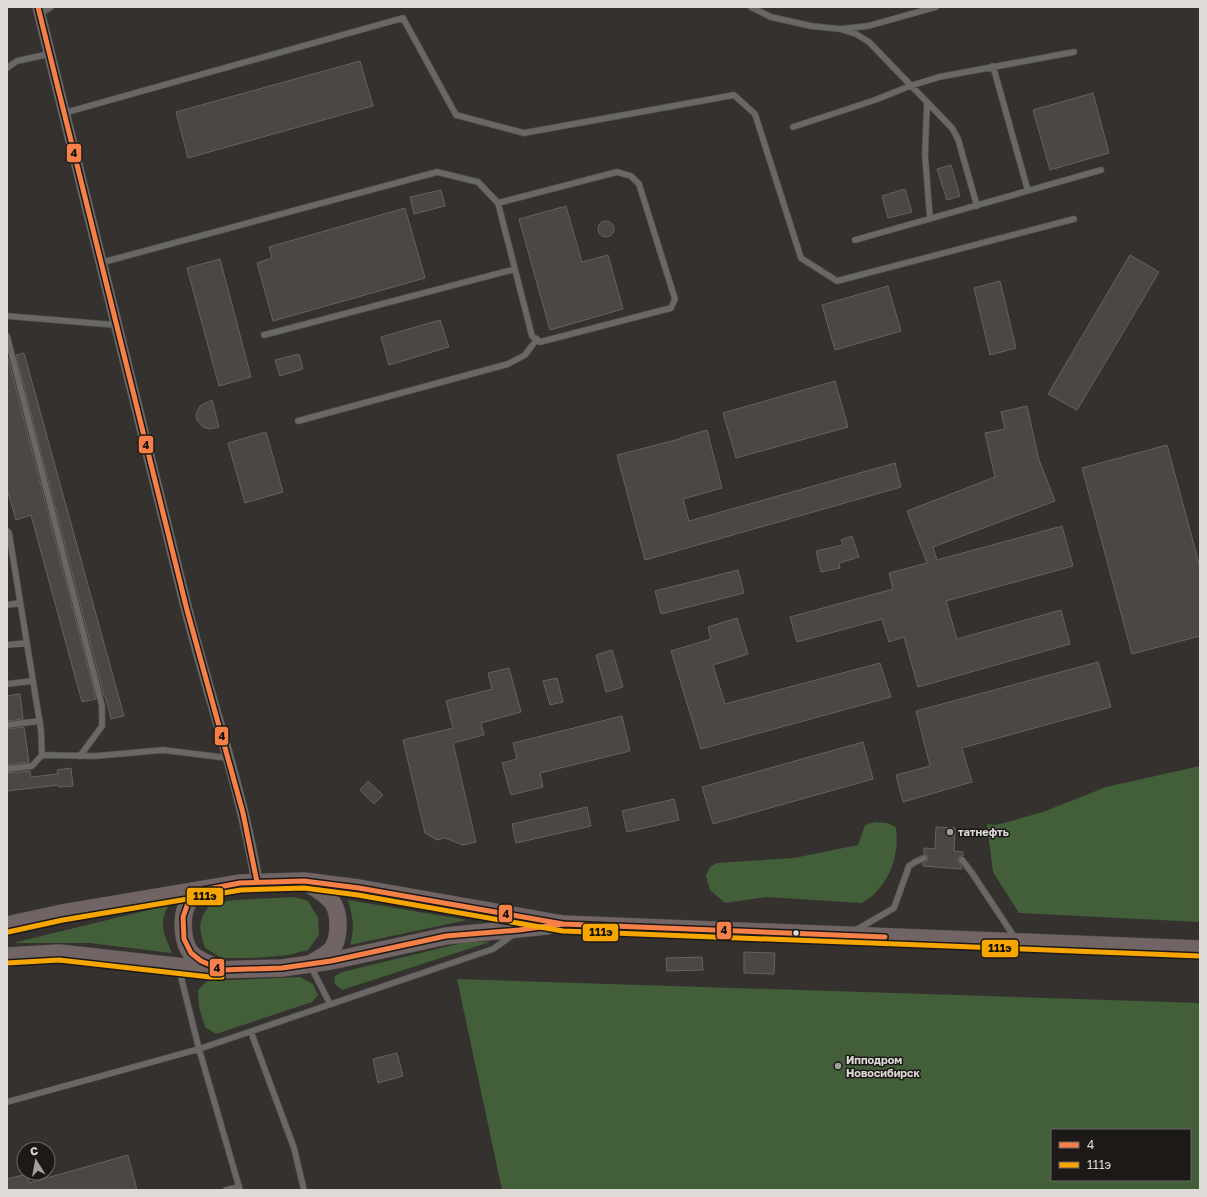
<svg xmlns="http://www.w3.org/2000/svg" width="1207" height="1197" viewBox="0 0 1207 1197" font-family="'Golos Text',sans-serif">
	<rect width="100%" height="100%" fill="#34312e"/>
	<!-- green -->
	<path fill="#425f39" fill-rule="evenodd" d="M1200 766V922L1019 913 993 872 987 824 996 825 1043 812 1106 787Z
		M875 822 887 823 896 827C899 850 893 874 877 891 873 896 867 899 862 903L766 897 725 903 710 890 706 876 710 867 717 863 794 858 858 845 865 825Z
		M294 897 308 901 318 918 319 935 308 950 288 955 254 958H222L205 948C199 928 197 922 210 904L234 900Z
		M348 900 467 920 350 945C355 927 353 918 348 900Z
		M169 905C158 923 164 935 172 953L89 943H13Z
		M466 942H490L342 990 335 984 334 977 342 972Z
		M300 977 313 984 318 995 312 1002 216 1034 205 1027 199 1007 198 990 207 981Z
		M457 979 1200 1003V1190H502ZM1052 1130H1190V1180H1052Z"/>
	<!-- building -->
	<path fill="#4a4745" stroke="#656260" d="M360 61 373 106 188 158 176 112Z
		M1093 93 1109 153 1050 170 1033 110Z
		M951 165 960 196 947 200 937 169Z
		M905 189 912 212 888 218 882 196Z
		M441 190 445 206 414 214 410 197Z
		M566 206 582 262 608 255 623 309 550 330 519 219Z
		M405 208 425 278 273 321 257 263 272 258 269 247Z
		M598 229a8 8 0 1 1 16 0a8 8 0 1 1-16 0Z
		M1130 255 1159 272 1077 410 1048 394Z
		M220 259 251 377 219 386 187 268Z
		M1000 281 1016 348 990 355 974 288Z
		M888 286 901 331 835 350 822 305Z
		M440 320 449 347 389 365 381 337Z
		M24 353 124 716 111 719 105 696H104L16 355Z
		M299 354 303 369 280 376 275 360Z
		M7 358H8L96 699 82 702 31 515 16 520 7 489Z
		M835 381 848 427 736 458 723 413Z
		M212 400 219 427 210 429 203 427 197 420 196 414 200 406Z
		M1027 406 1039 460 1055 501 933 547 937 560 1062 526 1073 566 946 601 957 639 1061 610 1070 644 918 687 904 637 889 642 882 619 797 642 790 617 893 589 889 573 927 563 907 511 995 477 985 433 1005 429 1001 412Z
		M707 430 722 488 683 499 689 521 895 463 901 487 645 560 617 455 680 439V438Z
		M266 432 283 492 245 503 228 443Z
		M1167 445 1200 567V636L1132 654 1082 468Z
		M852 536 859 557 839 563 840 568 821 572 816 551 843 545 841 540Z
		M738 570 744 593 661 614 655 591Z
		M737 618 748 654 713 665 725 704 880 663 891 697 701 749 671 651 711 639 708 627Z
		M612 650 623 687 606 692 596 655Z
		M1098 662 1111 707 962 748 972 782 903 802 896 775 930 766 916 711Z
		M509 668 521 712 481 723 484 735 453 743 476 842 463 845 445 838 437 840 425 833 403 740 453 728 446 701 492 689 488 673Z
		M557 678 563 702 550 705 543 681Z
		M20 694 23 719 7 721V696Z
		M622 716 630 751 540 773 543 787 511 795 502 763 517 759 513 743Z
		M24 727 29 762 7 765V729Z
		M863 742 873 779 713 824 702 787Z
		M71 768 73 786 59 787V785L7 791V773L30 771 31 777 58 774 57 770Z
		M368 781 383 795 374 804 360 790Z
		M674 799 679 820 627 832 622 811Z
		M587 807 591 826 516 843 512 824Z
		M936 827 955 828 954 851 963 852V856L959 857 958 860 962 869 923 866V863L927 861 928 858 927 855 924 854V848L935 849Z
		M744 952 775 953 774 974 744 973Z
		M702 957 703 970 667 971 666 958Z
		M397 1053 403 1076 378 1083 373 1059Z
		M128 1155 137 1190H7V1179L27 1174 29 1183Z"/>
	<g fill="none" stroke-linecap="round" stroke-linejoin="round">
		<defs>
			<path id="service" d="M751 7 771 17 811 26 840 29 868 26 936 7
				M40 14 51 7
				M840 29 856 34 869 42 952 128 958 139 977 206
				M993 66 1028 191
				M7 68 17 61 49 54
				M927 103 925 155 930 219
				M64 113 403 18 456 115 524 133 734 95 755 114 801 258 837 281 1074 219
				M793 127 875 100 910 86 939 77 1074 52
				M855 240 1101 170
				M100 263 437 172 478 182 498 203 532 336 540 342 671 308 675 299 639 184 631 176 617 172 498 203
				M7 316 116 325
				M264 335 515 269
				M7 336 102 706V726L80 756
				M298 421 508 364 525 355 537 339
				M7 531 9 533 41 730 42 755 32 766 7 769
				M7 605 20 603
				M7 645 27 643
				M7 684 33 681
				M7 725 40 721
				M42 755 96 756 163 750 228 758
				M962 860 972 873 1015 938
				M856 930 894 908 909 866 915 862 924 858
				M310 965 330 1004
				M179 969 199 1049 240 1190
				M251 1032 294 1148 304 1190
				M7 1102 199 1049 493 949 513 935
				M226 1190 239 1187"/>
			<path id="minor" d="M38 7C87 208 137 409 187 610 210 701 242 790 257 882"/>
			<path id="primary" d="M307 883C317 889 328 895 334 905 340 917 340 943 329 952 324 956 318 959 313 962
				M203 890C199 894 193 897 189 902 180 914 182 942 191 953 198 960 207 963 216 967
				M7 925 62 913 240 883 304 881 359 888 563 924 1200 949
				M7 956 59 953 211 970 282 968 331 961 446 936 547 926"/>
		</defs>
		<!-- service casing -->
		<use href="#service" stroke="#52504d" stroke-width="7"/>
		<!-- minor casing -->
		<use href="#minor" stroke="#52504d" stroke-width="12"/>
		<!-- primary casing -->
		<use href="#primary" stroke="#52504d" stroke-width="18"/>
		<!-- service -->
		<use href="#service" stroke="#6a6866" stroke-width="5.5"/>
		<!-- minor -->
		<use href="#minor" stroke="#6a6866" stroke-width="11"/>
		<!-- primary -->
		<use href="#primary" stroke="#706465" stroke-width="17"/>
		<defs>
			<path id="bus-1" d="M38 7 187 610 243 813 257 882
				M304 881 359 888 563 924 519 930 446 936 331 961 282 968 222 970 201 961 191 953 184 939 183 917 188 903 203 890 240 883Z
				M563 924 885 937
				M563 924 885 937"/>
			<path id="bus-2" d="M8 932 63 920 241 890 304 888 358 895 563 931 1200 956
				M7 963 59 960 210 977H222"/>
		</defs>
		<!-- bus-1 casing -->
		<use href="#bus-1" stroke="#1c1917" stroke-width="8"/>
		<!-- bus-2 casing -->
		<use href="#bus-2" stroke="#1c1917" stroke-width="8"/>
		<!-- bus-1 -->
		<use href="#bus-1" stroke="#f78048" stroke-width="5"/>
		<!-- bus-2 -->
		<use href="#bus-2" stroke="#f7a600" stroke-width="5"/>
	</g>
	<!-- markers -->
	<g fill="#a29f9c" stroke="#1c1917" stroke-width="1.5">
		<circle cx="950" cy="832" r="4"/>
		<circle cx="838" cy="1066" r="4"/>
	</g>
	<circle fill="#dddad7" stroke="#1c1917" stroke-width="1.5" cx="796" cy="933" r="3.5"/>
	<g text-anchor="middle" stroke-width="3" stroke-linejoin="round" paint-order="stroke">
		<!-- poi labels -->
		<g font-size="11" font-weight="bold" fill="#dddad7" stroke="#1c1917" text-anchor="start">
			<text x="958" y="836">татнефть</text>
			<text x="846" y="1064">Ипподром<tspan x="846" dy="13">Новосибирск</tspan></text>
		</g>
	</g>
	<g stroke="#1c1917" stroke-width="1.5">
		<rect x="66" y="143" width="16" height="20" rx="4" fill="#f78048"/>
		<rect x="138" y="435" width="16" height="19" rx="4" fill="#f78048"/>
		<rect x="214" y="726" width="15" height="20" rx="4" fill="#f78048"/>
		<rect x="186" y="887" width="38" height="19" rx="4" fill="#f7a600"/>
		<rect x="498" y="904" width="15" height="19" rx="4" fill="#f78048"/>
		<rect x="716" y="921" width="16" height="19" rx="4" fill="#f78048"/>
		<rect x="582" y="923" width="37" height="19" rx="4" fill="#f7a600"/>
		<rect x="981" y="939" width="38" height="19" rx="4" fill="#f7a600"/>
		<rect x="209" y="958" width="16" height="19" rx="4" fill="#f78048"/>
	</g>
	<g font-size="11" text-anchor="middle" font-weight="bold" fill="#111">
		<text x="74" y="157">4</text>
		<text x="146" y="449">4</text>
		<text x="222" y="740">4</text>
		<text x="205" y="900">111э</text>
		<text x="506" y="918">4</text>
		<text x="724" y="934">4</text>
		<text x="601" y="936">111э</text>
		<text x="1000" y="952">111э</text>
		<text x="217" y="972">4</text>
	</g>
	<!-- border -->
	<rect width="1207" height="1197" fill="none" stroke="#dddad7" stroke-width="16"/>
	<!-- legend -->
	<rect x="1051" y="1129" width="140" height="52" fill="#1c1917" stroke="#696664"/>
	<rect x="1059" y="1142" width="20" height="6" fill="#f78048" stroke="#696664"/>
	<text x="1087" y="1149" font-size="12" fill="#dddad7">4</text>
	<rect x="1059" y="1162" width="20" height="6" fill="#f7a600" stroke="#696664"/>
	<text x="1087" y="1169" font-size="12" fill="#dddad7">111э</text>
	<!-- north arrow -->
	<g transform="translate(36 1161) rotate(349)"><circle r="19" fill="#1c1917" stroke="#696664"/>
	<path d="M0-3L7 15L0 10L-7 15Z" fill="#a29f9c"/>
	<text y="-6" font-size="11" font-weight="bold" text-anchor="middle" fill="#dddad7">С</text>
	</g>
</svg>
